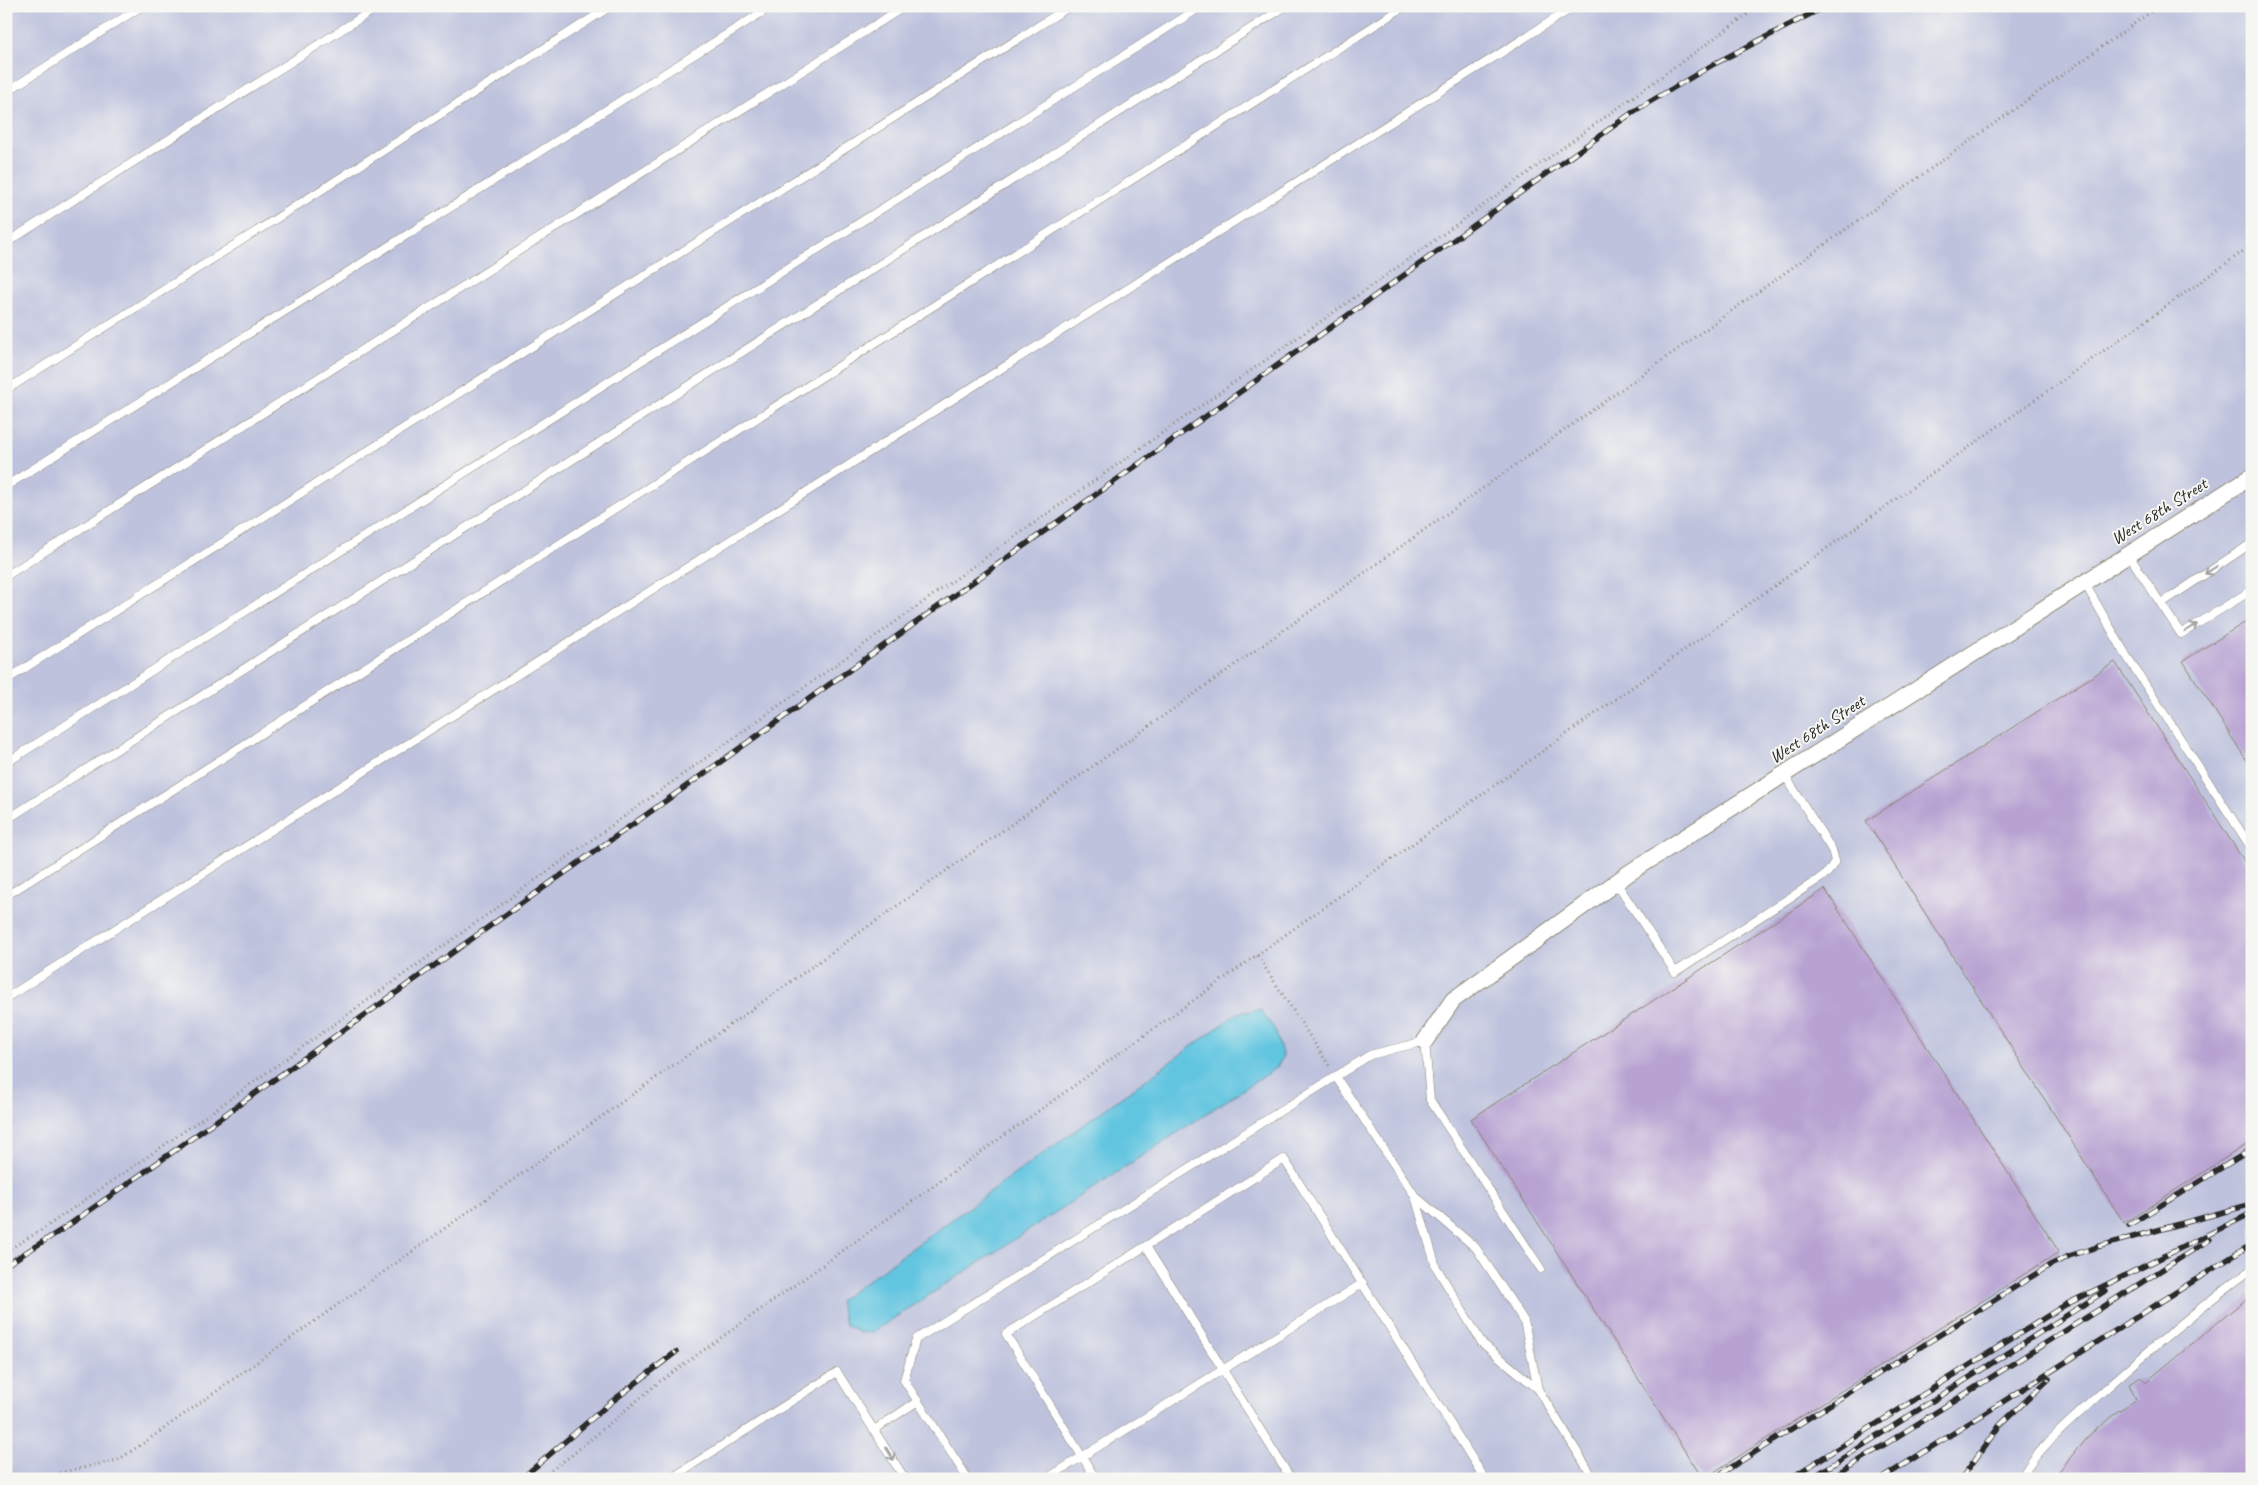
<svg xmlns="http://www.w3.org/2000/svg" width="2258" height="1485" viewBox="0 0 2258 1485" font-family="Caveat,sans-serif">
	<rect width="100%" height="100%" fill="#f6f6f2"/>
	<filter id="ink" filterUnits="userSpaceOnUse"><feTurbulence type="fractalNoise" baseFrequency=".02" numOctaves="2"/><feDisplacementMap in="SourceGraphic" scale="10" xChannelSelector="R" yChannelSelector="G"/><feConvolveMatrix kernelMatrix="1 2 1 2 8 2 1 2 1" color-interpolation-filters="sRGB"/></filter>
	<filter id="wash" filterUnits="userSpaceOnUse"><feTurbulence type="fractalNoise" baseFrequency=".0096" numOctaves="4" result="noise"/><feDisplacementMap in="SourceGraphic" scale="20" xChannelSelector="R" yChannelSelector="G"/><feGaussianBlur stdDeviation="1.12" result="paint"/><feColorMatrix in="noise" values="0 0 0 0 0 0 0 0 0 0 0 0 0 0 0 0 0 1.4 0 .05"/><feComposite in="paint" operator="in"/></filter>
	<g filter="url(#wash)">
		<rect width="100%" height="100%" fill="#e8dfba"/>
		<!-- industrial -->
		<path fill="#bec2dd" d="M6 6H2252V1479H6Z"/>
		<!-- water -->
		<path fill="#62c5e0" stroke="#467886" d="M1260 1010 1275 1030 1283 1057 1276 1068 873 1332 860 1333 845 1324 839 1301 1238 1013Z"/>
		<g id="blocks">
			<!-- building -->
			<path fill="#b7a2d2" d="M2252 618V769L2183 661Z
				M2115 662 2252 873V1141L2124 1223 1866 821Z
				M1825 889 2059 1252 1703 1479 1471 1119Z
				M2252 1294V1479H2053L2087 1437 2118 1411 2136 1400 2129 1384 2141 1377 2146 1382Z"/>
		</g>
	</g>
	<g filter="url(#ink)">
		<use href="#blocks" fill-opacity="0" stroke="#8a8572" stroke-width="1"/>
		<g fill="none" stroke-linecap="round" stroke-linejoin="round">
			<defs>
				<path id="service" d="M6 92 142 6
					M6 243 379 6
					M6 390 611 6
					M6 486 772 6
					M2128 554 2181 634 2252 590
					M6 576 905 6
					M2084 582 2126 655 2252 849
					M2162 603 2252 543
					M6 680 1070 6
					M6 763 1202 6
					M6 820 1286 6
					M1616 882 1675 972 1819 879 1828 872 1835 861 1832 850 1784 774
					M6 896 1405 6
					M6 998 1575 6
					M1336 1077 1415 1196
					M1415 1196 1476 1248 1524 1321 1538 1389 1482 1343 1436 1267Z
					M1146 1246 1291 1479
					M1538 1389 1594 1479
					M874 1430 918 1401
					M670 1479 837 1372 905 1479
					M968 1479 904 1380 916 1339 1370 1055 1425 1041 1430 1100 1541 1269
					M1046 1479 1363 1283
					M1096 1479 1006 1334 1284 1159 1485 1479
					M2021 1479C2035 1450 2067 1425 2090 1403 2142 1356 2195 1310 2252 1269"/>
				<path id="minor" d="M1425 1041 1453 1000 1629 873 2252 476"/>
			</defs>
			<!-- service casing -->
			<use href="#service" stroke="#8a8572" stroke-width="9"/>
			<!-- minor casing -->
			<use href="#minor" stroke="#8a8572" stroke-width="18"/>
			<!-- path -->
			<path stroke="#8a8572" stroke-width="3" stroke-dasharray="1 4" stroke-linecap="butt" d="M1257 955 2252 245
				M6 1251 40 1231 209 1114 1003 545 1381 279 1759 6
				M52 1479 58 1473 118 1460 148 1440 2159 6
				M539 1479 572 1455 659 1382 1257 955 1330 1067"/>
			<!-- service -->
			<use href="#service" stroke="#fff" stroke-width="8"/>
			<!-- minor -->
			<use href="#minor" stroke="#fff" stroke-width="16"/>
			<defs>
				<path id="rail" d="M2129 1225 2252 1149
					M6 1265 66 1227 143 1173 1636 110 1714 64 1826 6
					M1722 1473 2050 1265 2069 1256 2097 1247 2252 1204
					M521 1479 610 1403 676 1352
					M1789 1479 2065 1305 2252 1213
					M1810 1479 2105 1291
					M1830 1479 2209 1240
					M1881 1479 2252 1244
					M1961 1479 2000 1425 2049 1379"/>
			</defs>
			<!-- rail casing -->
			<use href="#rail" stroke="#2b2b2b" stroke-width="5.5"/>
			<!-- rail -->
			<use href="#rail" stroke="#f6f6f2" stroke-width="4" stroke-dasharray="11" stroke-linecap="butt"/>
		</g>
		<!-- one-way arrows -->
		<defs><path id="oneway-shaft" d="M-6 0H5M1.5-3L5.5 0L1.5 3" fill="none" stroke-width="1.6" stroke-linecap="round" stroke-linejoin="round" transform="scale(1.25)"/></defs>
		<g stroke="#a0a0a0">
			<use href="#oneway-shaft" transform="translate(2211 570) rotate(147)"/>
			<use href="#oneway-shaft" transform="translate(2191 628) rotate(-32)"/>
			<use href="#oneway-shaft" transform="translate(890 1454) rotate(58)"/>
		</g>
	</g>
	<g text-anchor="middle" stroke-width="4" stroke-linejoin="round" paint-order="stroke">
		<!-- street labels -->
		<g font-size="18" fill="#2b2b2b" stroke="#f6f6f2">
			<text transform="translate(2159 511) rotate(-32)" y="6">West 68th Street</text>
			<text transform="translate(1817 729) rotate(-33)" y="6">West 68th Street</text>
		</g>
	</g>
	<!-- margin -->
	<rect width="2258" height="1485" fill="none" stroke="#f6f6f2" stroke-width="25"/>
</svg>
